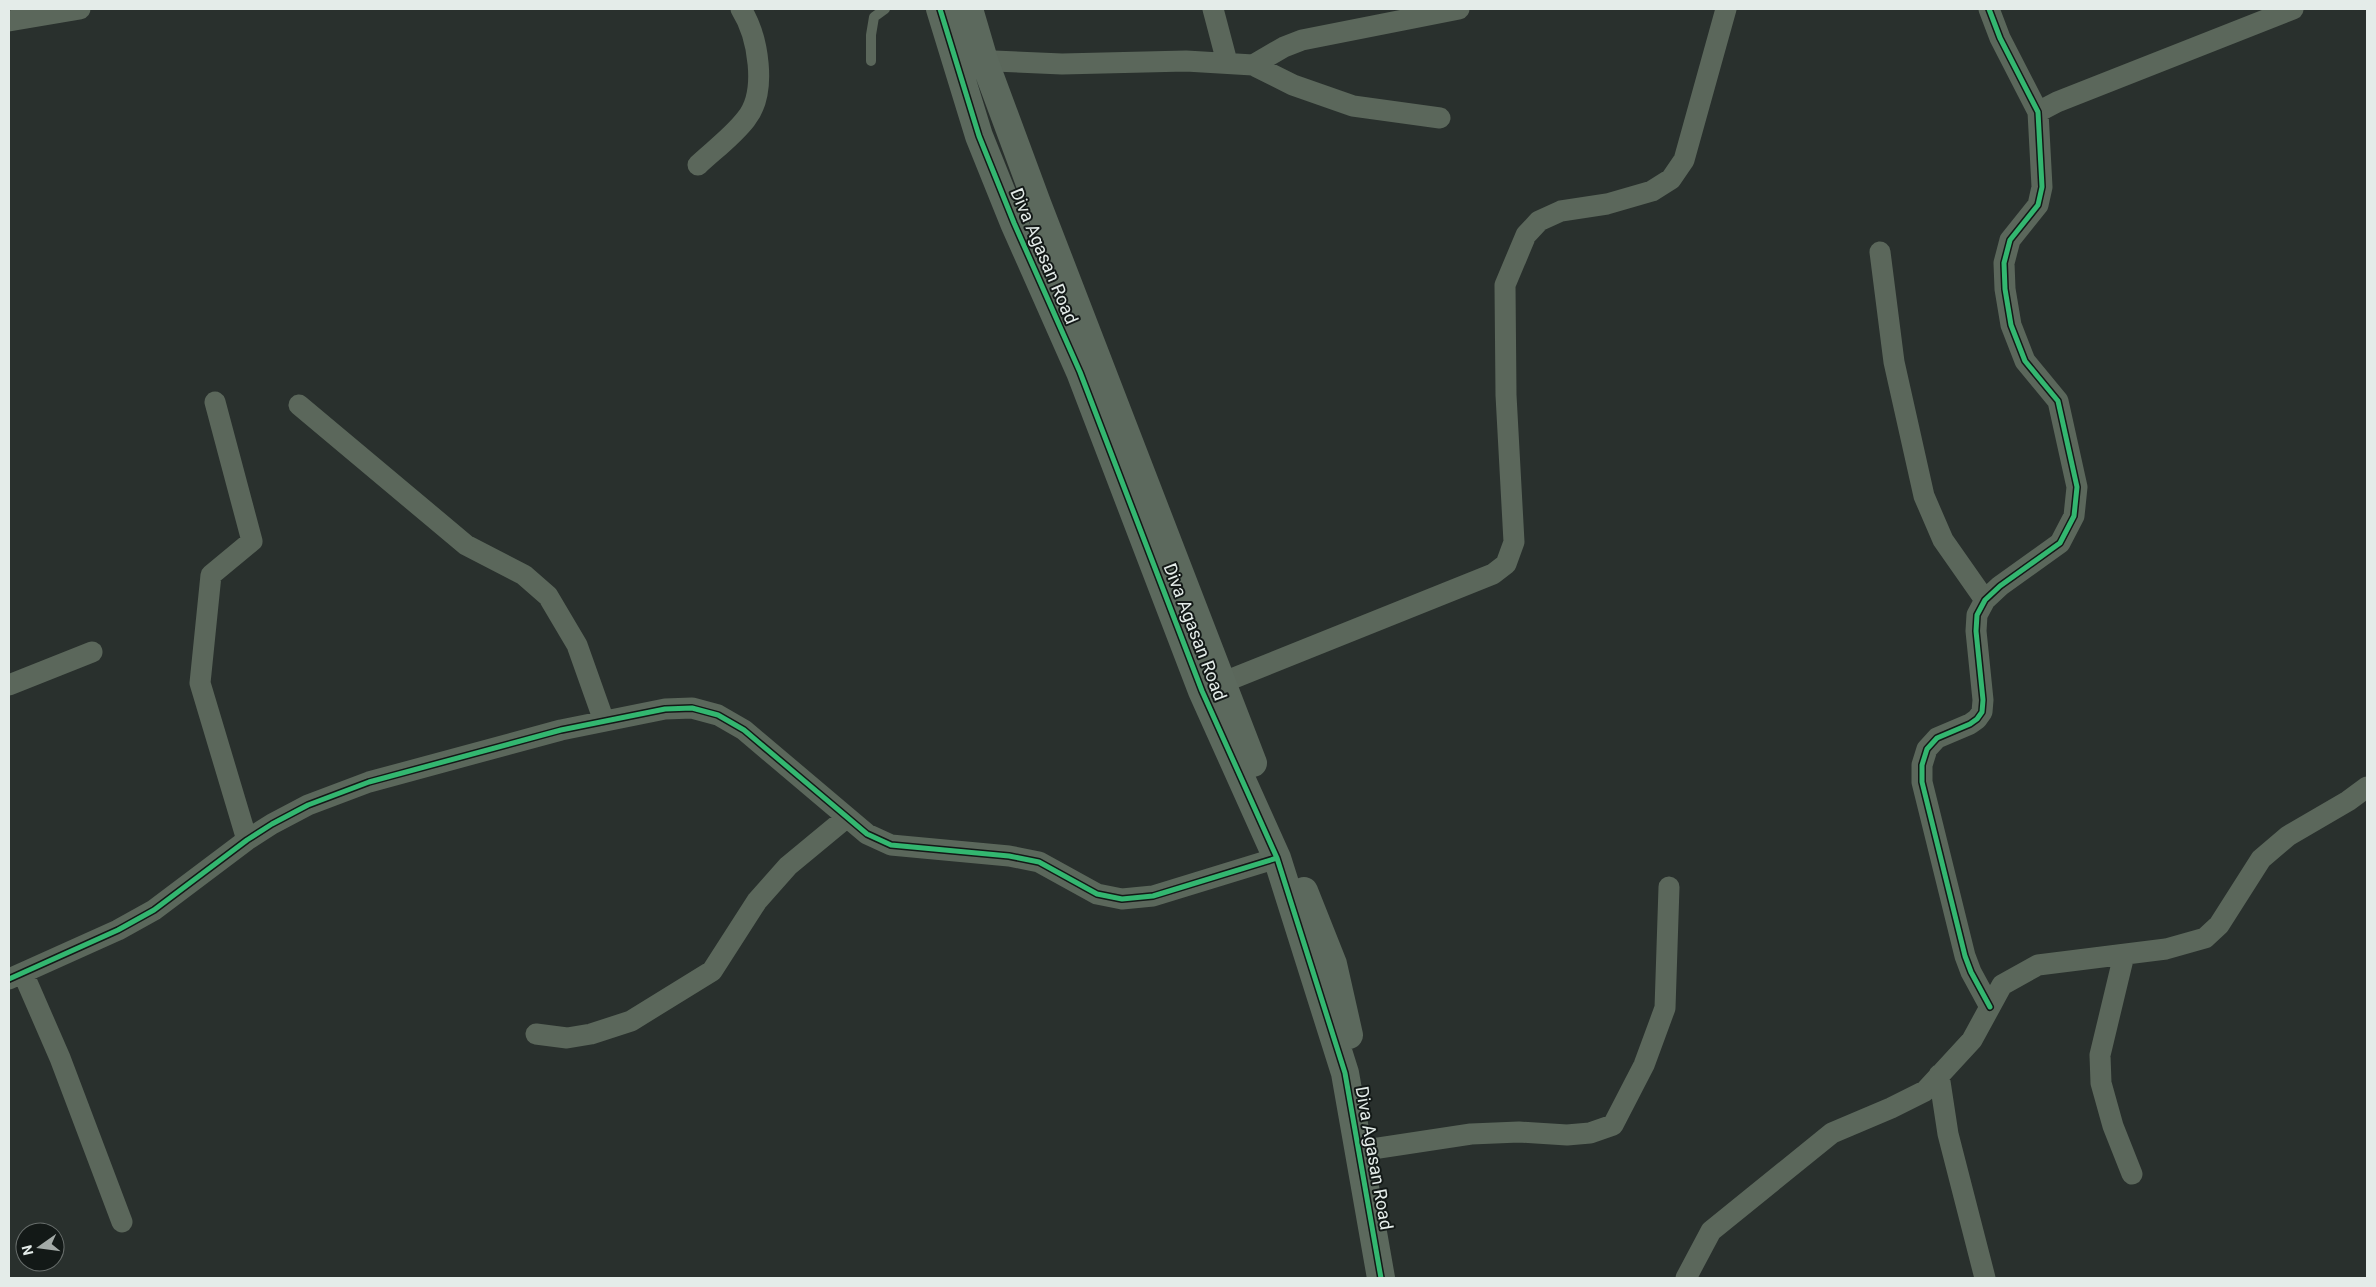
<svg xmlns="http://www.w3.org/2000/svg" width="2376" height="1287" viewBox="0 0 2376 1287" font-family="Roboto,sans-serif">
	<rect width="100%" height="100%" fill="#29302d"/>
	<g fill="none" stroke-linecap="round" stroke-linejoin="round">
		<!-- lane -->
		<path stroke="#5b675b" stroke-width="10" d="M871 61V35L874 17 885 9"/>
		<!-- street -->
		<path stroke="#5b675b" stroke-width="21" d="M1213 9 1227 62
			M1989 9 2000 38 2038 112 2042 187 2038 205 2010 240 2004 263 2005 289 2011 325 2025 361 2058 401 2077 487 2074 516 2060 543 2000 586 1985 600 1977 615 1976 631 1983 700 1982 712 1977 719 1970 724 1937 738 1927 749 1922 765V782L1965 956 1971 972 1990 1007
			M9 21 80 9
			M970 60 1062 64 1186 61 1253 65 1293 85 1353 106 1440 118
			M1253 65 1284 47 1302 40 1459 9
			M2038 112 2057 102 2293 9
			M698 165C714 150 733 136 746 119 768 92 758 36 741 9
			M1880 252 1894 362 1924 496 1943 540 1985 600
			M215 402 252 541 211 575 200 683 247 840
			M299 405 466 545 524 575 548 596 577 645 604 721
			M9 685 92 652
			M1209 688 1493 574 1506 564 1514 542 1506 395 1505 285 1526 235 1539 221 1561 211 1607 204 1652 191 1671 179 1684 160 1726 9
			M2124 955 2100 1055 2101 1083 2113 1126 2132 1174
			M23 973 60 1058 122 1222
			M9 979 118 930 154 910 247 840 272 824 308 805 369 782 561 730 665 709 692 708 718 715 744 730 867 834 891 845 1009 856 1039 862 1097 894 1122 899 1153 896 1277 858
			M536 1034 567 1038 591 1034 631 1021 712 971 757 901 788 866 846 818
			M1939 1075 1948 1134 1985 1278
			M1359 1151 1471 1134 1519 1132 1567 1135 1590 1133 1613 1125 1644 1065 1665 1008 1669 887
			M1686 1278 1711 1231 1832 1133 1891 1108 1925 1091 1972 1040 2002 985 2038 965 2166 949 2205 938 2219 925 2261 859 2288 836 2348 801 2367 787"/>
		<!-- secondary -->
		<path stroke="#5c695d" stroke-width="28" d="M940 9 979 136 1014 223 1080 372 1202 691 1277 858 1345 1073 1381 1278
			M969 9 984 60 1037 203 1253 763
			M1304 891 1333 964 1349 1035"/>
		<defs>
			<path id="cycleway" d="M940 9 979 136 1014 223 1080 372 1202 691 1277 858 1345 1073 1381 1278
				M1989 9 2000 38 2038 112 2042 187 2038 205 2010 240 2004 263 2005 289 2011 325 2025 361 2058 401 2077 487 2074 516 2060 543 2000 586 1985 600 1977 615 1976 631 1983 700 1982 712 1977 719 1970 724 1937 738 1927 749 1922 765V782L1965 956 1971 972 1990 1007
				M9 979 118 930 154 910 247 840 272 824 308 805 369 782 561 730 665 709 692 708 718 715 744 730 867 834 891 845 1009 856 1039 862 1097 894 1122 899 1153 896 1277 858"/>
		</defs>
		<!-- cycleway casing -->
		<use href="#cycleway" stroke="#131917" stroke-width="8"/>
		<!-- cycleway -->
		<use href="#cycleway" stroke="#33b770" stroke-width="5"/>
	</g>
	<g text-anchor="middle" stroke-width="4" stroke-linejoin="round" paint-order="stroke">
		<!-- street labels -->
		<g font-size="18" fill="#e4ece9" stroke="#131917">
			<text transform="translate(1044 256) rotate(67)" y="6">Diva Agasan Road</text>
			<text transform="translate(1195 632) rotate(69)" y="6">Diva Agasan Road</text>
			<text transform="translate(1374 1158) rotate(80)" y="6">Diva Agasan Road</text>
		</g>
	</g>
	<!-- border -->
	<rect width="2376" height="1287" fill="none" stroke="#e4ece9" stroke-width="20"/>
	<!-- north arrow -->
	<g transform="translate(40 1247) rotate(256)"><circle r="24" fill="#131917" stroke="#676d6b"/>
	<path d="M0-4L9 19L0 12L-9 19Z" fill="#a3aaa7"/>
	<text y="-8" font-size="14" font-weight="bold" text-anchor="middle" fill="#e4ece9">N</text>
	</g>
</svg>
